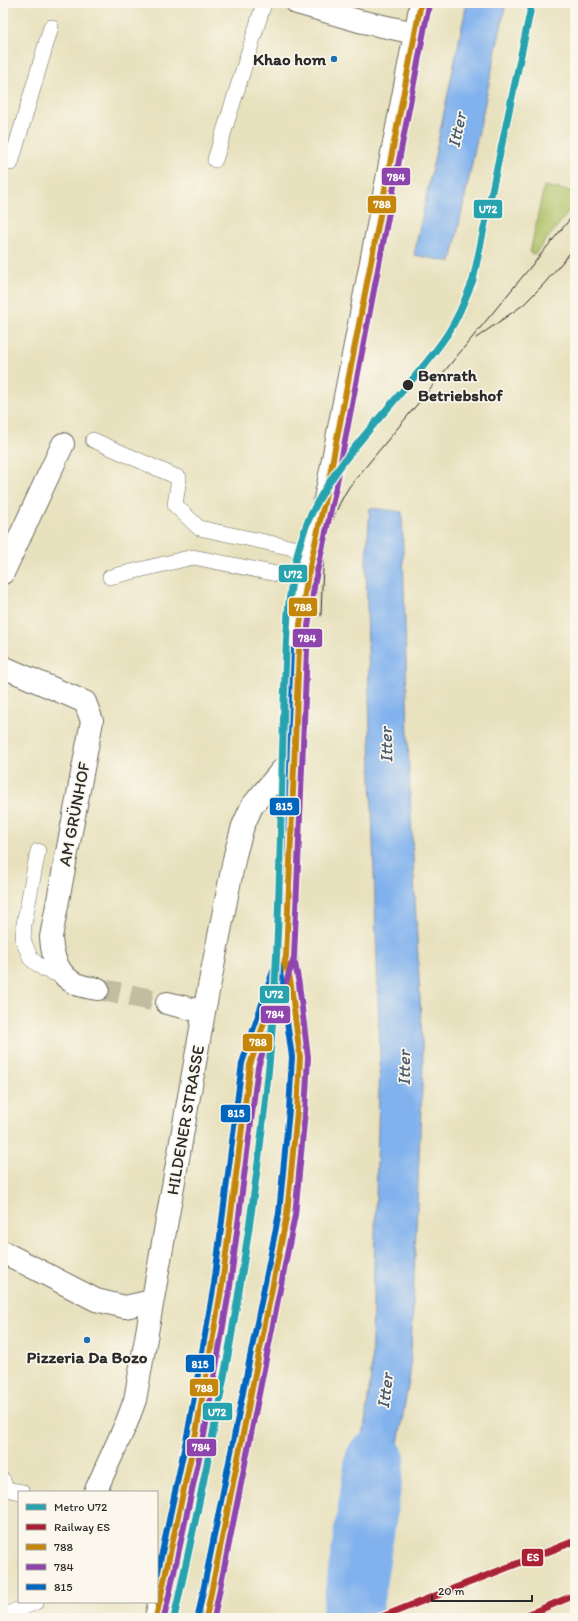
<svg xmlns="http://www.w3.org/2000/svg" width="578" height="1621" viewBox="0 0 578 1621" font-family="Itim,sans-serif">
	<rect width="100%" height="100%" fill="#fbf7ec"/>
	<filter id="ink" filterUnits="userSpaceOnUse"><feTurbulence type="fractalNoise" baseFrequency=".025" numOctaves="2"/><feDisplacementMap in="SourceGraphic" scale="8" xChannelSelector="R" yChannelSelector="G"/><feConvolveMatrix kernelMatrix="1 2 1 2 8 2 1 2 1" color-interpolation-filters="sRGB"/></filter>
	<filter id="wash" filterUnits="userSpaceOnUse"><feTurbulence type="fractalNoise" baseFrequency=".012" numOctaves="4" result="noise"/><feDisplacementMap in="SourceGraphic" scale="16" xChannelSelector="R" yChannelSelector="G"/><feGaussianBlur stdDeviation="0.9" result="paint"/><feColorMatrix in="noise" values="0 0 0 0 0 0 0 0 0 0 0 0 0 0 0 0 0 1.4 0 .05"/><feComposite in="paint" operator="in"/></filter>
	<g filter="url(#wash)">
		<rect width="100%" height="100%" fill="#e8e1be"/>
		<!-- green -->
		<path fill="#afc266" stroke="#6d7648" d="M544 186 575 192V204L535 254 530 253Z"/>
		<!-- water -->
		<path fill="#82b2ed" stroke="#566e8c" d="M467 3H506L451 262 414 255Z
			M370 508 402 512 409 774 423 1062 410 1374 382 1537 349 1549 371 1375 380 1058 371 778 366 563Z
			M375 1572 369 1607 338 1618 341 1584Z"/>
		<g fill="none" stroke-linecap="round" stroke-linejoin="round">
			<!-- river -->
			<path stroke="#82b2ed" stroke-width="60" d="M351 1618 375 1461"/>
		</g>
	</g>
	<g filter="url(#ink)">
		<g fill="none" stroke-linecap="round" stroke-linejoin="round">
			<!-- street-tunnel -->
			<path stroke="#c2bda1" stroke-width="22" stroke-dasharray="22 11" stroke-linecap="butt" d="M98 989 167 1003"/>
			<defs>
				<path id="lane" d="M215 160 264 3
					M11 163 51 27
					M93 440 179 478 175 505 199 528 312 552
					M110 577 193 557 307 580
					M38 851 24 924 23 940 31 959 44 969 66 978
					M3 1480 5 1489 22 1492
					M3 1616 36 1602"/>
				<path id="street" d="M297 3 359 21 415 33
					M3 573 63 444
					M3 667 85 702 92 721 51 937C52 956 57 975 76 984 83 987 91 988 98 989
					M167 1003 204 1012
					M3 1252 96 1300 125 1307 152 1301
					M95 1492 126 1424 135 1400 204 1012 235 855 243 826 252 806 282 770 294 761"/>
				<path id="primary" d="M156 1618 196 1433 222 1285 250 1065 286 957
					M206 1618 287 1214 297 1111 300 1057 291 985 286 957 300 625 307 580 328 485 421 3"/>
			</defs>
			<!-- lane casing -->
			<use href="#lane" stroke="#6d6b5e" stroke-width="16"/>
			<!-- street casing -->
			<use href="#street" stroke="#6d6b5e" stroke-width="24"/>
			<!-- primary casing -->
			<use href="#primary" stroke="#6d6b5e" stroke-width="24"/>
			<!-- lane -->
			<use href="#lane" stroke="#fff" stroke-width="15"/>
			<!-- street -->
			<use href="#street" stroke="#fff" stroke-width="22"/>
			<!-- primary -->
			<use href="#primary" stroke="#fff" stroke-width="22"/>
			<!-- tram -->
			<path stroke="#2b2b2b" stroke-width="1" d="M476 338 523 305 543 285 575 247
				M321 616C323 565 321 532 349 487L575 213"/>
			<defs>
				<path id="bus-1" d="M156 1618 196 1433 222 1285 250 1065 286 957 300 625 307 580 328 485 421 3
					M206 1618 287 1214 297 1111 300 1057 291 985 287 965"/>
				<path id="bus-2" d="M164 1618 204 1435 230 1286 258 1067 294 958 308 626 315 581 336 487 429 5
					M214 1618 295 1215 305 1112 308 1057 299 984 295 963"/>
				<path id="bus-3" d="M157 1576 188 1431 214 1284 242 1063 278 956 291 650
					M198 1616 279 1213 289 1110 292 1057 279 965"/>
			</defs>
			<!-- bus-1 casing -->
			<use href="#bus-1" stroke="#fbf7ec" stroke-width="9"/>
			<!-- bus-2 casing -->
			<use href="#bus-2" stroke="#fbf7ec" stroke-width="9"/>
			<!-- bus-3 casing -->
			<use href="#bus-3" stroke="#fbf7ec" stroke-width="9"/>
			<!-- bus-1 -->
			<use href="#bus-1" stroke="#c4870b" stroke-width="6"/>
			<!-- bus-2 -->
			<use href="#bus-2" stroke="#8e44ad" stroke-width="6"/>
			<!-- bus-3 -->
			<use href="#bus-3" stroke="#0065bd" stroke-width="6"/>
			<defs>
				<path id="rail-1" d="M379 1618 575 1541
					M520 1618 575 1595"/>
			</defs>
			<!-- rail-1 casing -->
			<use href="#rail-1" stroke="#fbf7ec" stroke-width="10"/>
			<!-- rail-1 -->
			<use href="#rail-1" stroke="#aa2135" stroke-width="7"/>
			<defs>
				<path id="metro-1" d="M174 1618C215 1435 251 1252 269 1066 283 915 279 763 288 612 291 581 296 550 308 521 339 452 399 402 442 342 456 323 464 302 473 280L532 3"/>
			</defs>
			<!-- metro-1 casing -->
			<use href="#metro-1" stroke="#fbf7ec" stroke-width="10"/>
			<!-- metro-1 -->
			<use href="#metro-1" stroke="#26a3ae" stroke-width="7"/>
		</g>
	</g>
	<!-- markers -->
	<g fill="#1f6fb2" stroke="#fbf7ec" stroke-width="1.5">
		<circle cx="334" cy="59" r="4"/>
		<circle cx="87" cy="1340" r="4"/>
	</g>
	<circle fill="#2b2b2b" stroke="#fbf7ec" stroke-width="1.5" cx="408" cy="385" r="6"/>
	<g text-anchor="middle" stroke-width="3.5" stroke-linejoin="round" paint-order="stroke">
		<!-- poi labels -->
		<g font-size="17" font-weight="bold" fill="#2b2b2b" stroke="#fbf7ec" text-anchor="end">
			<text x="326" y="65">Khao hom</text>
			<text x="87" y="1363" text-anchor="middle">Pizzeria Da Bozo</text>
		</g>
		<!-- stop labels -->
		<g font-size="17" font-weight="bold" fill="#2b2b2b" stroke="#fbf7ec" text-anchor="start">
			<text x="418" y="381">Benrath<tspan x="418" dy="20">Betriebshof</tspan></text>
		</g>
		<!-- street labels -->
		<g font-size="17" fill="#2b2b2b" stroke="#fbf7ec">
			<text transform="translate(74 814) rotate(-79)" y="6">AM GRÜNHOF</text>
			<text transform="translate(185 1120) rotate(-80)" y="6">HILDENER STRASSE</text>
		</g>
		<!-- water labels -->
		<g font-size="18" font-style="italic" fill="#495a6f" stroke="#fbf7ec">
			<text transform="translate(457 130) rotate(-78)" y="6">Itter</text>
			<text transform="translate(386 745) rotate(-92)" y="6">Itter</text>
			<text transform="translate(404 1068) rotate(-90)" y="6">Itter</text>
			<text transform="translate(385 1391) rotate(-83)" y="6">Itter</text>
		</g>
	</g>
	<g stroke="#fbf7ec" stroke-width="1.5">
		<rect x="381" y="167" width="30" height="19" rx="4" fill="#8e44ad"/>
		<rect x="367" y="195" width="30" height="19" rx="4" fill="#c4870b"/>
		<rect x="473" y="199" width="30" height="20" rx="4" fill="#26a3ae"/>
		<rect x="278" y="564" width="30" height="19" rx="4" fill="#26a3ae"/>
		<rect x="288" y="597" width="30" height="20" rx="4" fill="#c4870b"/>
		<rect x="292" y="628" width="31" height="20" rx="4" fill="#8e44ad"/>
		<rect x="269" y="797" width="31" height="19" rx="4" fill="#0065bd"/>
		<rect x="259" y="985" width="31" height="19" rx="4" fill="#26a3ae"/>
		<rect x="260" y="1005" width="31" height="19" rx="4" fill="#8e44ad"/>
		<rect x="242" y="1033" width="31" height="19" rx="4" fill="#c4870b"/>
		<rect x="220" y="1104" width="31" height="19" rx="4" fill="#0065bd"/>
		<rect x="185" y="1354" width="30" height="19" rx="4" fill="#0065bd"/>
		<rect x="189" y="1378" width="30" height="19" rx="4" fill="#c4870b"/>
		<rect x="202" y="1402" width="31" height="19" rx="4" fill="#26a3ae"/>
		<rect x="186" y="1438" width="31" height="19" rx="4" fill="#8e44ad"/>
		<rect x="521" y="1548" width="23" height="19" rx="4" fill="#aa2135"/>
	</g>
	<g font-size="11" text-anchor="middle" font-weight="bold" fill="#fff">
		<text x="396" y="181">784</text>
		<text x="382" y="208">788</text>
		<text x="488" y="213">U72</text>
		<text x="293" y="578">U72</text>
		<text x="303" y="611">788</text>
		<text x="307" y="642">784</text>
		<text x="284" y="810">815</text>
		<text x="274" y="998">U72</text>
		<text x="275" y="1018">784</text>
		<text x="258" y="1046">788</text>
		<text x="236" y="1117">815</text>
		<text x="200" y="1368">815</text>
		<text x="204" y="1392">788</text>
		<text x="217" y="1416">U72</text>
		<text x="201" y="1451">784</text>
		<text x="533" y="1561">ES</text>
	</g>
	<!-- margin -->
	<rect width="578" height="1621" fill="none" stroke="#fbf7ec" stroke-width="16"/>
	<!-- legend -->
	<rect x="18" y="1491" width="140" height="112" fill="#fbf7ec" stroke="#a8a59f"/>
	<rect x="26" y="1504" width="20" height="6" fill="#26a3ae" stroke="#a8a59f"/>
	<text x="54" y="1511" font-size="12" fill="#2b2b2b">Metro U72</text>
	<rect x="26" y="1524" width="20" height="6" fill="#aa2135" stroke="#a8a59f"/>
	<text x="54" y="1531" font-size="12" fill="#2b2b2b">Railway ES</text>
	<rect x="26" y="1544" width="20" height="6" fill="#c4870b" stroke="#a8a59f"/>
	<text x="54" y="1551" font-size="12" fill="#2b2b2b">788</text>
	<rect x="26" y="1564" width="20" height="6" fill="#8e44ad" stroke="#a8a59f"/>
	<text x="54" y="1571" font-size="12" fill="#2b2b2b">784</text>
	<rect x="26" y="1584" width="20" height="6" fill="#0065bd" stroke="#a8a59f"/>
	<text x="54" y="1591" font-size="12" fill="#2b2b2b">815</text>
	<!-- scale -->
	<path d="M432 1595v6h100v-6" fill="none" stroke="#2b2b2b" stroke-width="2"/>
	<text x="438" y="1595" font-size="12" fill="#2b2b2b" stroke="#fbf7ec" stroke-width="3" paint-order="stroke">20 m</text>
</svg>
